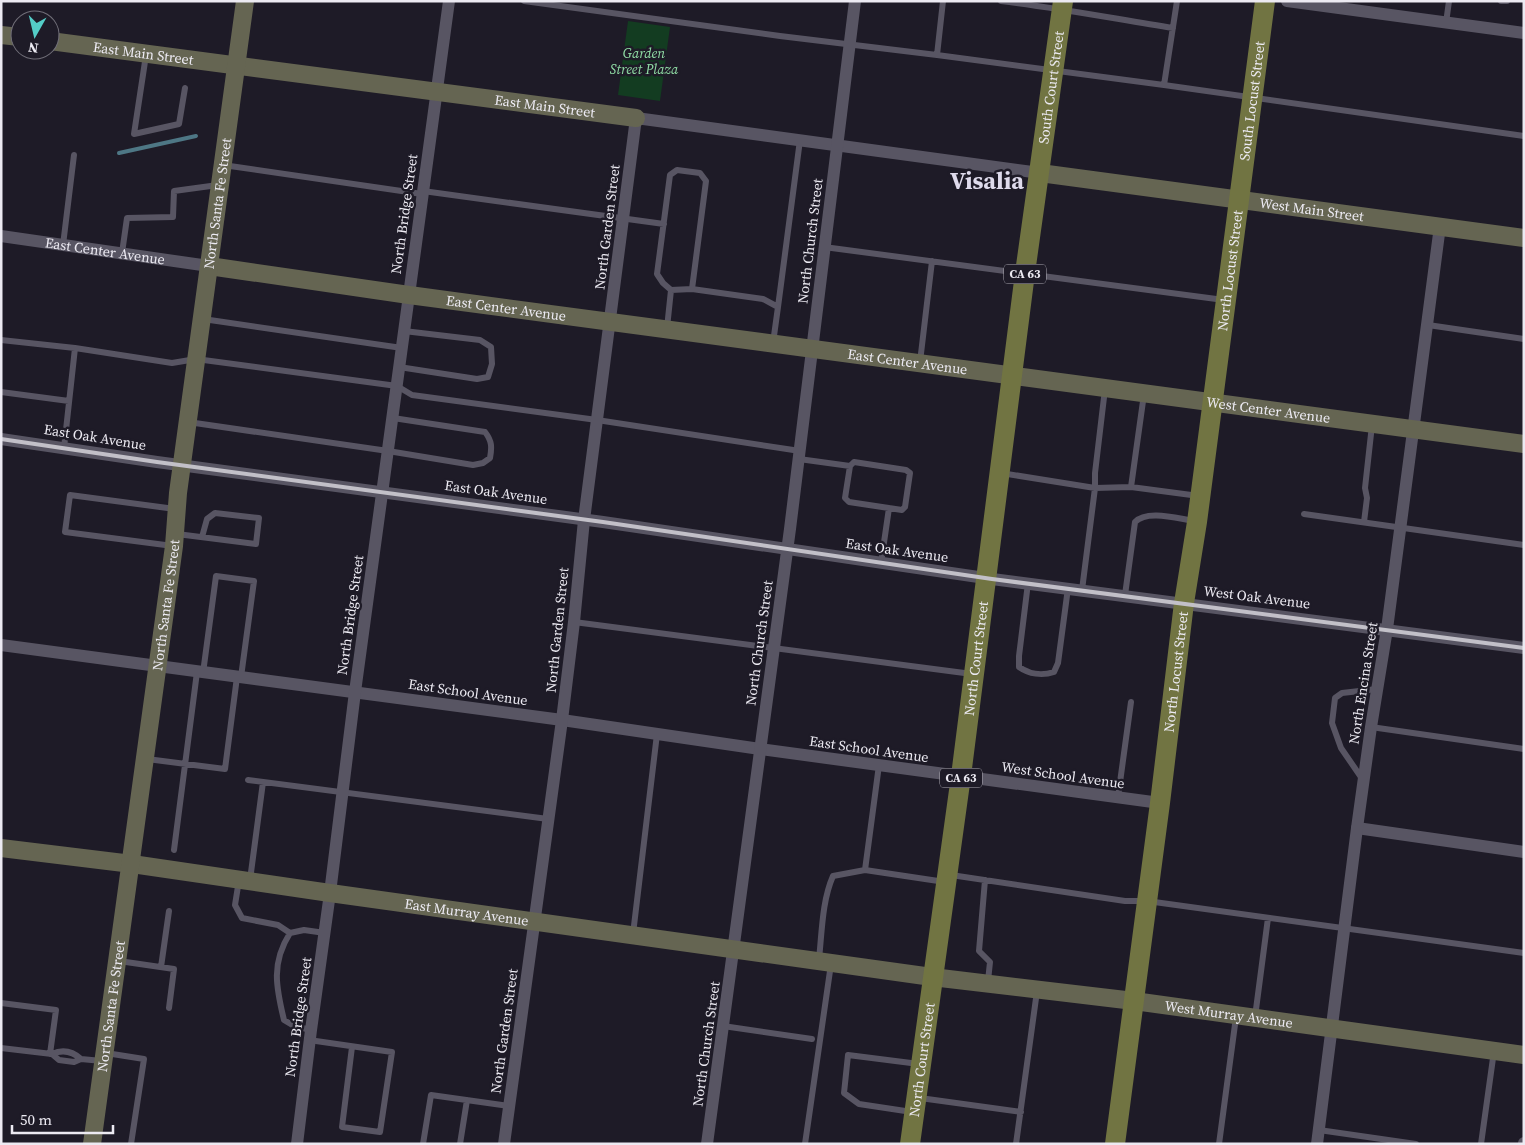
<svg xmlns="http://www.w3.org/2000/svg" width="1525" height="1145" viewBox="0 0 1525 1145" font-family="'Source Serif 4',serif">
	<rect width="100%" height="100%" fill="#1e1b27"/>
	<!-- green -->
	<path fill="#133c21" d="M628 21 670 27 660 101 618 95Z"/>
	<g fill="none" stroke-linecap="round" stroke-linejoin="round">
		<!-- stream -->
		<path stroke="#4e7785" stroke-width="4" d="M119 153 196 136"/>
		<!-- lane -->
		<path stroke="#585563" stroke-width="6" d="M524 1 780 36 937 55 1164 85 1524 136
			M1001 1C1059 8 1116 19 1173 28
			M1501 1H1507
			M1446 23 1449 1
			M146 55 134 134 179 124 185 88
			M937 55 943 1
			M1164 85 1177 1
			M223 165 422 194
			M423 191 664 224
			M63 245 74 155
			M824 247 1224 300
			M122 253 127 218 173 217 174 191 218 185
			M671 290 692 289 763 299 778 307 773 343
			M778 307 800 140
			M203 319 402 348
			M1428 325 1524 339
			M667 328 671 290 663 283 657 274 670 175 677 170 700 173 706 181 692 289
			M1 340 75 348 172 363 196 359 397 386 412 395 597 420 800 451
			M920 362 932 261
			M399 367 477 379 488 377 492 364 491 347 480 340 404 331
			M1 392 69 401
			M1144 394 1131 487 1199 496
			M188 422 388 451 473 465 483 463 490 458C492 447 492 441 485 432L393 418
			M64 448 75 348
			M799 459 850 466
			M854 462 906 470 910 473 905 507 902 510 849 502 845 498 850 466Z
			M1001 473 1095 488 1131 487
			M1304 514 1524 545
			M1364 522 1367 498 1365 488 1372 425
			M177 534 256 544 259 518 215 513 207 519 202 537
			M173 546 65 532 70 495 175 509
			M881 563 889 508
			M1028 583 1019 656V667C1029 674 1042 676 1054 672L1058 663 1068 588
			M1082 590 1095 488V473L1105 389
			M1125 595 1135 522C1147 509 1179 519 1195 521
			M574 622 972 674
			M203 673 216 576 254 581 241 677
			M1371 727 1524 749
			M147 759 225 769 237 677
			M248 780 548 819
			M1363 780 1341 748 1332 723 1335 698 1342 693 1377 689
			M1118 797 1131 702
			M174 850 197 672
			M865 870 879 765
			M951 875 1125 901H1147L1524 953
			M239 880 235 905 242 918 278 925 290 933
			M250 880 263 782
			M985 880 979 951 990 962 988 981
			M633 934 657 734
			M819 959C822 932 822 901 833 876L865 870 945 882
			M119 961 174 969 169 1008
			M161 967 169 911
			M1 1003 56 1010 50 1054
			M1255 1017 1268 918
			M723 1026 812 1039
			M311 1030 294 1026 284 1020C276 987 271 963 290 933L304 930 325 933
			M309 1040 392 1052 380 1132 342 1127 352 1047
			M1 1048 52 1054
			M106 1053 144 1059 131 1144
			M81 1059C72 1051 63 1049 52 1054L59 1060 74 1062 81 1059 102 1061
			M920 1098 1021 1112
			M912 1112 859 1104 844 1093 848 1055 919 1064
			M1319 1130 1416 1144
			M423 1144 431 1095 509 1106
			M460 1144 467 1100
			M805 1144 831 964
			M1016 1144 1037 991
			M1219 1144 1236 1017
			M1481 1144 1494 1051"/>
		<!-- street -->
		<g stroke="#585563" stroke-width="12">
			<path d="M1287 1 1524 33"/>
			<path id="s1" d="M1 236 209 266"/>
			<path d="M1 439 157 462 603 522 992 579 1524 648"/>
			<path d="M1 645 562 720 760 749 1160 803"/>
			<path d="M1357 828 1524 852"/>
			<path d="M297 1144 311 1030 330 893 355 692 449 1"/>
			<path d="M504 1144 562 720 574 622 584 520 636 118 1040 173"/>
			<path d="M707 1144 790 529 855 1"/>
			<path d="M1317 1144 1357 828 1371 727 1387 629 1440 226"/>
			<path d="M1524 1144V1143"/>
		</g>
		<!-- secondary -->
		<g stroke="#656552" stroke-width="18">
			<path d="M1 35 20 37"/>
			<path id="s2" d="M50 41 636 118"/>
			<path id="s3" d="M1040 173 1524 238"/>
			<path id="s4" d="M209 266 409 295 1524 444"/>
			<path id="s5" d="M1 848 132 864 330 893 932 977 1134 1001 1524 1055"/>
			<path id="s6" d="M92 1144 174 546 178 493 245 1"/>
		</g>
		<!-- primary -->
		<g stroke="#717442" stroke-width="20">
			<path id="s7" d="M910 1144 961 776 1025 273 1063 1"/>
			<path id="s8" d="M1115 1144 1160 803 1184 603 1197 522 1265 1"/>
		</g>
		<!-- rail -->
		<path stroke="#c2c0c8" stroke-width="4" d="M1 439 157 462 603 522 992 579 1524 648"/>
	</g>
	<g text-anchor="middle" stroke-width="5" stroke-linejoin="round" paint-order="stroke">
		<!-- shield labels -->
		<g fill="#1e1b27" stroke="#aeacb5" stroke-width="1">
			<rect x="1004" y="264.5" width="42" height="19" rx="4"/>
			<rect x="940" y="768.5" width="42" height="19" rx="4"/>
		</g>
		<g font-size="12" font-weight="bold" fill="#eceaf2">
			<text x="1025" y="278">CA 63</text>
			<text x="961" y="782">CA 63</text>
		</g>
		<!-- park labels -->
		<g font-size="14" font-style="italic" fill="#90dca5" stroke="#1e1b27">
			<text x="644" y="58">Garden<tspan x="644" dy="16">Street Plaza</tspan></text>
		</g>
		<!-- street labels -->
		<g font-size="14" fill="#eceaf2" stroke="#1e1b27">
			<text dy="5" stroke="none"><textPath href="#s2" startOffset="94">East Main Street</textPath></text>
			<text dy="5" stroke="none"><textPath href="#s7" startOffset="1066">South Court Street</textPath></text>
			<text dy="5" stroke="none"><textPath href="#s8" startOffset="1052">South Locust Street</textPath></text>
			<text dy="5" stroke="none"><textPath href="#s2" startOffset="499">East Main Street</textPath></text>
			<text dy="5" stroke="none"><textPath href="#s6" startOffset="949">North Santa Fe Street</textPath></text>
			<text dy="5" stroke="none"><textPath href="#s3" startOffset="274">West Main Street</textPath></text>
			<text transform="translate(404 214) rotate(-82)" y="5">North Bridge Street</text>
			<text transform="translate(607 227) rotate(-83)" y="5">North Garden Street</text>
			<text transform="translate(810 241) rotate(-83)" y="5">North Church Street</text>
			<text dy="5" stroke="none"><textPath href="#s1" startOffset="105">East Center Avenue</textPath></text>
			<text dy="5" stroke="none"><textPath href="#s8" startOffset="881">North Locust Street</textPath></text>
			<text dy="5" stroke="none"><textPath href="#s4" startOffset="300">East Center Avenue</textPath></text>
			<text dy="5" stroke="none"><textPath href="#s4" startOffset="705">East Center Avenue</textPath></text>
			<text dy="5" stroke="none"><textPath href="#s4" startOffset="1069">West Center Avenue</textPath></text>
			<text transform="translate(95 437) rotate(9)" y="5">East Oak Avenue</text>
			<text transform="translate(496 492) rotate(8)" y="5">East Oak Avenue</text>
			<text transform="translate(897 550) rotate(8)" y="5">East Oak Avenue</text>
			<text transform="translate(1257 597) rotate(7)" y="5">West Oak Avenue</text>
			<text dy="5" stroke="none"><textPath href="#s6" startOffset="544">North Santa Fe Street</textPath></text>
			<text transform="translate(350 615) rotate(-82)" y="5">North Bridge Street</text>
			<text transform="translate(557 630) rotate(-84)" y="5">North Garden Street</text>
			<text transform="translate(759 643) rotate(-82)" y="5">North Church Street</text>
			<text dy="5" stroke="none"><textPath href="#s7" startOffset="490">North Court Street</textPath></text>
			<text dy="5" stroke="none"><textPath href="#s8" startOffset="476">North Locust Street</textPath></text>
			<text transform="translate(1363 683) rotate(-81)" y="5">North Encina Street</text>
			<text transform="translate(468 692) rotate(8)" y="5">East School Avenue</text>
			<text transform="translate(869 749) rotate(8)" y="5">East School Avenue</text>
			<text transform="translate(1063 775) rotate(8)" y="5">West School Avenue</text>
			<text dy="5" stroke="none"><textPath href="#s5" startOffset="470">East Murray Avenue</textPath></text>
			<text dy="5" stroke="none"><textPath href="#s6" startOffset="139">North Santa Fe Street</textPath></text>
			<text dy="5" stroke="none"><textPath href="#s5" startOffset="1239">West Murray Avenue</textPath></text>
			<text transform="translate(298 1017) rotate(-82)" y="5">North Bridge Street</text>
			<text transform="translate(504 1031) rotate(-82)" y="5">North Garden Street</text>
			<text transform="translate(706 1044) rotate(-82)" y="5">North Church Street</text>
			<text dy="5" stroke="none"><textPath href="#s7" startOffset="85">North Court Street</textPath></text>
		</g>
		<!-- town labels -->
		<g font-size="24" font-weight="bold" fill="#dfdbec" stroke="#1e1b27">
			<text x="987" y="189">Visalia</text>
		</g>
	</g>
	<!-- border -->
	<rect width="1525" height="1145" fill="none" stroke="#eceaf2" stroke-width="5"/>
	<!-- north arrow -->
	<g transform="translate(35 35) rotate(188)"><circle r="24" fill="#1e1b27" stroke="#706e78"/>
	<path d="M0-4L9 19L0 12L-9 19Z" fill="#54cdc7"/>
	<text y="-8" font-size="14" font-weight="bold" text-anchor="middle" fill="#eceaf2">N</text>
	</g>
	<!-- scale -->
	<path d="M12 1125v8h101v-8" fill="none" stroke="#eceaf2" stroke-width="2.5"/>
	<text x="20" y="1125" font-size="15" fill="#eceaf2" stroke="#1e1b27" stroke-width="4" paint-order="stroke">50 m</text>
</svg>
